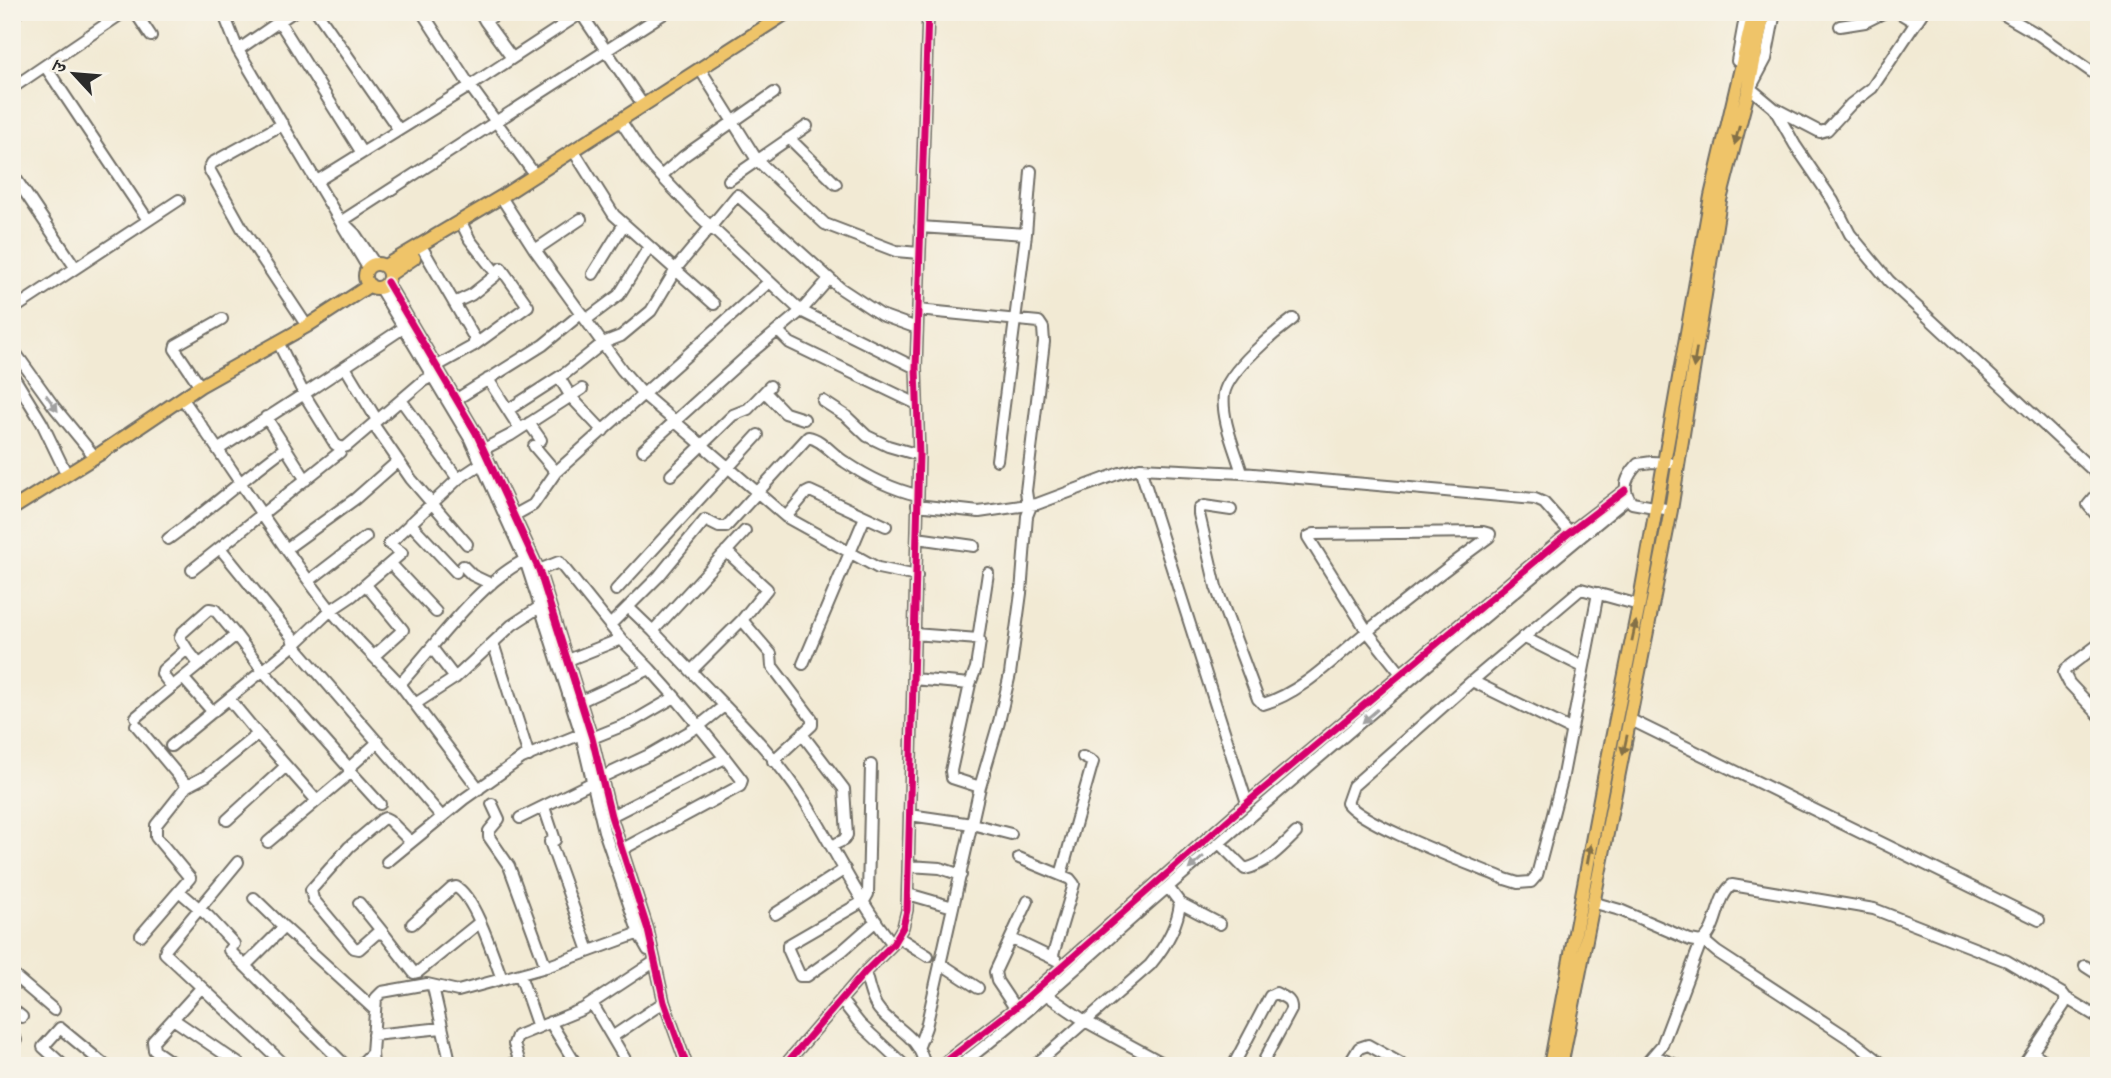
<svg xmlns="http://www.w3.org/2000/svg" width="2111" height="1078" viewBox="0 0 2111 1078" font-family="'IM FELL DW Pica','Noto Serif Devanagari',serif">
	<rect width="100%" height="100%" fill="#f7f3e8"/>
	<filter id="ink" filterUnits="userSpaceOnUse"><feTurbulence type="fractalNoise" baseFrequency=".0143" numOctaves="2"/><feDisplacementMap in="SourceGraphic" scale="14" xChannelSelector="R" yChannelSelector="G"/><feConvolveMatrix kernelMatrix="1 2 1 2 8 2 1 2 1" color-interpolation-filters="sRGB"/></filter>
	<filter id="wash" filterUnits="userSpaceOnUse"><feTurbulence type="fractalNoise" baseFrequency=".00686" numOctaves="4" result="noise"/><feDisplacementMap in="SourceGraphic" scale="28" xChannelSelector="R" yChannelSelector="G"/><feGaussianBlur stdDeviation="1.57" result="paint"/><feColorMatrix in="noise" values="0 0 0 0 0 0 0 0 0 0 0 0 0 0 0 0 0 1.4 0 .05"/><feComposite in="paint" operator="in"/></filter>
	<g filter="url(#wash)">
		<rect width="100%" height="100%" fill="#f2ead4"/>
	</g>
	<g filter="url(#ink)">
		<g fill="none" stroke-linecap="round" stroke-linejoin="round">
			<defs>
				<path id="minor" d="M135 12 151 36
					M223 12 238 50 368 268
					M317 12 399 130
					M422 12 470 86 583 12
					M480 12 485 21 500 12
					M580 12 643 105
					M1898 12 1916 23
					M1999 12 2039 35 2099 77
					M12 15 18 12
					M279 21 362 153
					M485 21 512 58
					M1840 26 1865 22 1885 12
					M238 50 293 12
					M1737 61 1746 12
					M45 66 148 220
					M700 69 757 160 825 224 896 251 919 253
					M1751 87 1766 59 1775 12
					M12 88 124 12
					M1750 88 1774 108 1795 145 1833 201 1850 234 1889 281 2099 476
					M1776 109 1820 132 1827 130 1851 104 1872 88 1923 12
					M620 120 647 161 696 213 801 311 916 368
					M283 124 212 163 209 169 242 228 303 320
					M789 138 836 184
					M573 150 614 215 714 304
					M12 173 75 267
					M661 176 684 156 774 93
					M729 180 807 126
					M317 181 470 86 535 175
					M501 197 535 250 622 370 644 395 786 517 878 568 917 576
					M342 221 666 12
					M344 223 355 234 375 264
					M920 227 1026 234 997 460
					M1026 234 1031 171
					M535 250 581 219
					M424 251 475 339 473 346 437 366
					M593 274 624 224
					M387 282 476 433 539 570 592 738 611 816 648 930 664 1002 687 1066
					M379 287 470 439 525 560 581 734 604 831 639 934 648 950
					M454 303 471 295 495 276V272L470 240 461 222
					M12 310 179 200
					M918 310 1039 322 1043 328 1044 342 1026 491 1028 505 1037 504 1120 473 1140 468 1242 473 1535 499 1544 503 1570 532
					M587 319 619 295 649 247
					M778 331 790 343 917 404
					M278 342 304 394 409 324
					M473 346 528 306 501 268
					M12 348 55 408 95 457
					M345 367 377 420
					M12 374 42 423 66 473
					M559 377 571 397 603 431
					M488 379 520 429
					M200 386 175 349 176 345 222 319
					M765 392 785 413 804 419
					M182 398C232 468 277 541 330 609 351 635 377 659 400 684 435 645 480 582 525 560
					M401 400 458 479
					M823 401 846 416 867 436 888 446 919 455
					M452 402 543 345 582 313
					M508 410 567 372 603 343 621 336 651 311 678 266 737 195 840 288 881 315 917 328
					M266 417 306 480
					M529 423 541 440
					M373 424 411 479 467 544
					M534 446 556 472
					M219 449 304 394 335 444 341 448 347 446 423 381 433 376
					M484 449 511 435 582 389
					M643 450 746 357 801 311 829 279
					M1670 463 1652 462 1638 464C1627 476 1620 488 1632 503L1671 510
					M1140 468 1247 803
					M1242 473C1235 449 1221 419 1224 394 1228 371 1274 333 1293 319
					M671 475 733 415 748 409 770 386
					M2099 492 2088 505 2099 518
					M917 505 979 512 1028 505
					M1231 510 1204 506 1199 509V514L1216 587 1258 699 1263 704C1304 692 1336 656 1369 630 1408 598 1448 567 1489 537L1490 534 1483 532 1314 534 1308 537 1367 631 1402 675
					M513 516 533 505 556 472 769 282
					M786 517 806 493 810 491 886 526
					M410 523 456 572
					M917 538 974 546
					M168 539C209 510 245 477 285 448
					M286 549 355 499 398 461
					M726 551 767 589 742 620 691 671C728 710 773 752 802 797 832 843 858 902 893 944
					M391 564 436 612
					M463 566 472 575 491 584
					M192 570 340 452 341 448
					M539 570 559 562 621 639
					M310 580 366 537
					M366 585 403 630 374 656
					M616 590 758 435
					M1598 593 1562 780 1537 875 1531 882 1518 883 1505 879C1475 866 1361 824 1347 803L1353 786 1472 681 1581 589 1639 605
					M628 607 653 631 745 531
					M742 620 771 654 772 666 812 719V725L773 761
					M610 625 659 576 705 520 719 527H726L808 437C822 439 833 455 845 462 866 476 892 489 917 495
					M653 631 691 671
					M914 634 978 639 980 641 976 668 970 684 951 771 952 778 980 787
					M1523 637 1583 667
					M978 639 988 573
					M493 643 529 756
					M2099 644 2066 669 2064 673 2069 683 2099 715
					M432 648 455 678
					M187 649 180 638 182 633 209 609 215 610 236 635
					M568 660 621 639 650 669 581 701
					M199 664 187 649 163 670 162 674 172 687 236 635 264 672 349 768V774L268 842
					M803 664 865 517
					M183 678 213 712
					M913 679 970 684
					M1472 681 1570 729
					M400 684 479 789
					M415 704 455 678 512 625 541 606
					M136 717 172 687
					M1631 720 2039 920
					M136 725 187 786
					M258 734 317 801
					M802 734 844 789 847 835 844 840 831 846
					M592 738 632 722 675 697 650 669
					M171 746 294 645 292 637 220 548
					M871 765 868 894 864 901 788 945V949L800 976H807L842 951 876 921
					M349 768 378 742
					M350 771 380 804
					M602 777 649 755 699 726 675 697
					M492 804 499 819 489 831V837L509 866 546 967
					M544 807 555 840
					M910 815 972 824 1011 834
					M611 816 725 758 699 726 724 706
					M442 817 294 645 331 610 352 596 402 553 389 544 458 479 482 463
					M520 818 593 782
					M227 820 286 766
					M411 842 389 820 385 818 381 820 349 847 311 890 313 899 354 948 359 949 377 933 384 934 414 973 418 972 480 922
					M550 842 589 951
					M1219 843 1245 869C1266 864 1281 848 1296 833
					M621 850 740 786 742 780 725 758
					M1019 858 1070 879 1074 884 1052 958
					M238 862 166 949 165 953 286 1066
					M387 862 464 799 522 758 581 734
					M909 866 940 868 961 875
					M1061 875 1092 765 1093 762 1083 757
					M179 891 208 916 234 944
					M908 894 953 907
					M254 898 284 927
					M1592 902 1620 910 1690 940 1701 942C1719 929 1715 899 1732 885L1874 909 2007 961 2063 994 2066 998 2064 1005 2023 1066
					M359 903 384 934
					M1180 903 1220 924
					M775 914 845 869
					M412 924 452 888 456 887C475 897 494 958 502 979
					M141 935 190 878 156 837V825L187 786 206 776 258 734 229 699
					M898 937 928 956
					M1012 939 1056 960
					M1704 941 1717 952 1856 1043 1885 1066
					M229 950 346 1066
					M940 963 978 988
					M245 966 284 927 375 1010
					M2085 966 2099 975
					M865 972C869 986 871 1001 881 1012 900 1032 919 1037 925 1066
					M12 974 54 1010
					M520 975 538 1027
					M433 987 449 1057C447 1064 443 1065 436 1066
					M1041 991 1085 1021 1168 1066
					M2066 998 2099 1018
					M841 1000 860 1024 905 1066
					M592 1003 629 1066
					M1015 1008 997 981 995 972 1028 901
					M12 1009 22 1017
					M173 1019 242 1066
					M550 1022 577 1066
					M373 1035 442 1028
					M612 1037 664 1002
					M12 1044 16 1040
					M919 1046 926 1027 980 787 999 722 1010 674 1021 593 1027 516 1031 506
					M2033 1052 2051 1066
					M1654 1056 1679 1066
					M64 1066 43 1047 60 1028 106 1066
					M177 1066 154 1050 153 1041 201 988
					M359 1066 372 1053
					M373 1066 372 1053 376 998 382 992 427 984 458 991 546 967 645 931
					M507 1066 519 1060 514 1044 517 1036 583 1009 654 962
					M784 1066 865 972 893 944 903 927 907 910 919 455 916 368 928 12
					M940 1066 1015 1008 1247 803 1570 532 1625 490
					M959 1066C1032 1011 1098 947 1168 887 1320 756 1473 625 1628 498
					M1034 1066 1150 965C1164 948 1178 925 1180 903L1168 887
					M1233 1066 1270 996 1276 993C1285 998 1292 999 1291 1010L1261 1066
					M1348 1066 1359 1048 1368 1045 1400 1063V1066
					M1644 1066 1662 1045 1701 942"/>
				<path id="major" d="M365 276a12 12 0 1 1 24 0a12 12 0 1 1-24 0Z
					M385 266 501 197 788 12
					M389 275 414 258
					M12 509 98 455 200 386 307 326 370 285
					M1550 1066 1602 788 1639 605 1711 196 1754 12
					M1561 1066 1671 510 1720 200 1748 92 1764 12"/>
			</defs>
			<!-- minor casing -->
			<use href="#minor" stroke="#716e66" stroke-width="14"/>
			<!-- major casing -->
			<use href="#major" stroke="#716e66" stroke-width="16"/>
			<!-- minor -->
			<use href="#minor" stroke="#fff" stroke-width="10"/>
			<!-- major -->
			<use href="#major" stroke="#efc469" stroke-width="12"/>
			<defs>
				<path id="cycleway" d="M387 282 476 433 539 570 592 738 611 816 648 930 664 1002 687 1066
					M784 1066 865 972 893 944 903 927 907 910 919 455 916 368 928 12
					M940 1066 1015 1008 1247 803 1570 532 1625 490"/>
			</defs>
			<!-- cycleway casing -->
			<use href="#cycleway" stroke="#f7f3e8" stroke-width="11"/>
			<!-- cycleway -->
			<use href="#cycleway" stroke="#d6006c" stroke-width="7"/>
		</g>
		<!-- one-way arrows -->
		<defs><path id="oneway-solid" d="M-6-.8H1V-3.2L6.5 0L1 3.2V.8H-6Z" transform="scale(1.75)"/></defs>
		<g fill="#837047">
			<use href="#oneway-solid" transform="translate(1737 135) rotate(105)"/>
			<use href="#oneway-solid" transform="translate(1695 358) rotate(99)"/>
			<use href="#oneway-solid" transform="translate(1634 631) rotate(-78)"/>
			<use href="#oneway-solid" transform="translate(1625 745) rotate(102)"/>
			<use href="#oneway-solid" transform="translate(1589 854) rotate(-80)"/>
		</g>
		<g fill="#a0a0a0">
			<use href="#oneway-solid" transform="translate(52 403) rotate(54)"/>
			<use href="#oneway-solid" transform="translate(1370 716) rotate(139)"/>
			<use href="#oneway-solid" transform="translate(1196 863) rotate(139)"/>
		</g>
	</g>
	<!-- margin -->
	<rect width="2111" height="1078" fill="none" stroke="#f7f3e8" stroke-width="42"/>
	<!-- north arrow -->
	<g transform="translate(74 74) rotate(296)" stroke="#f7f3e8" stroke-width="5" paint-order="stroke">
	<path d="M0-5L12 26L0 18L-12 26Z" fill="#2b2b2b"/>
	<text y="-10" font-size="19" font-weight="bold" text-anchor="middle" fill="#2b2b2b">उ</text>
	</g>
</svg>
